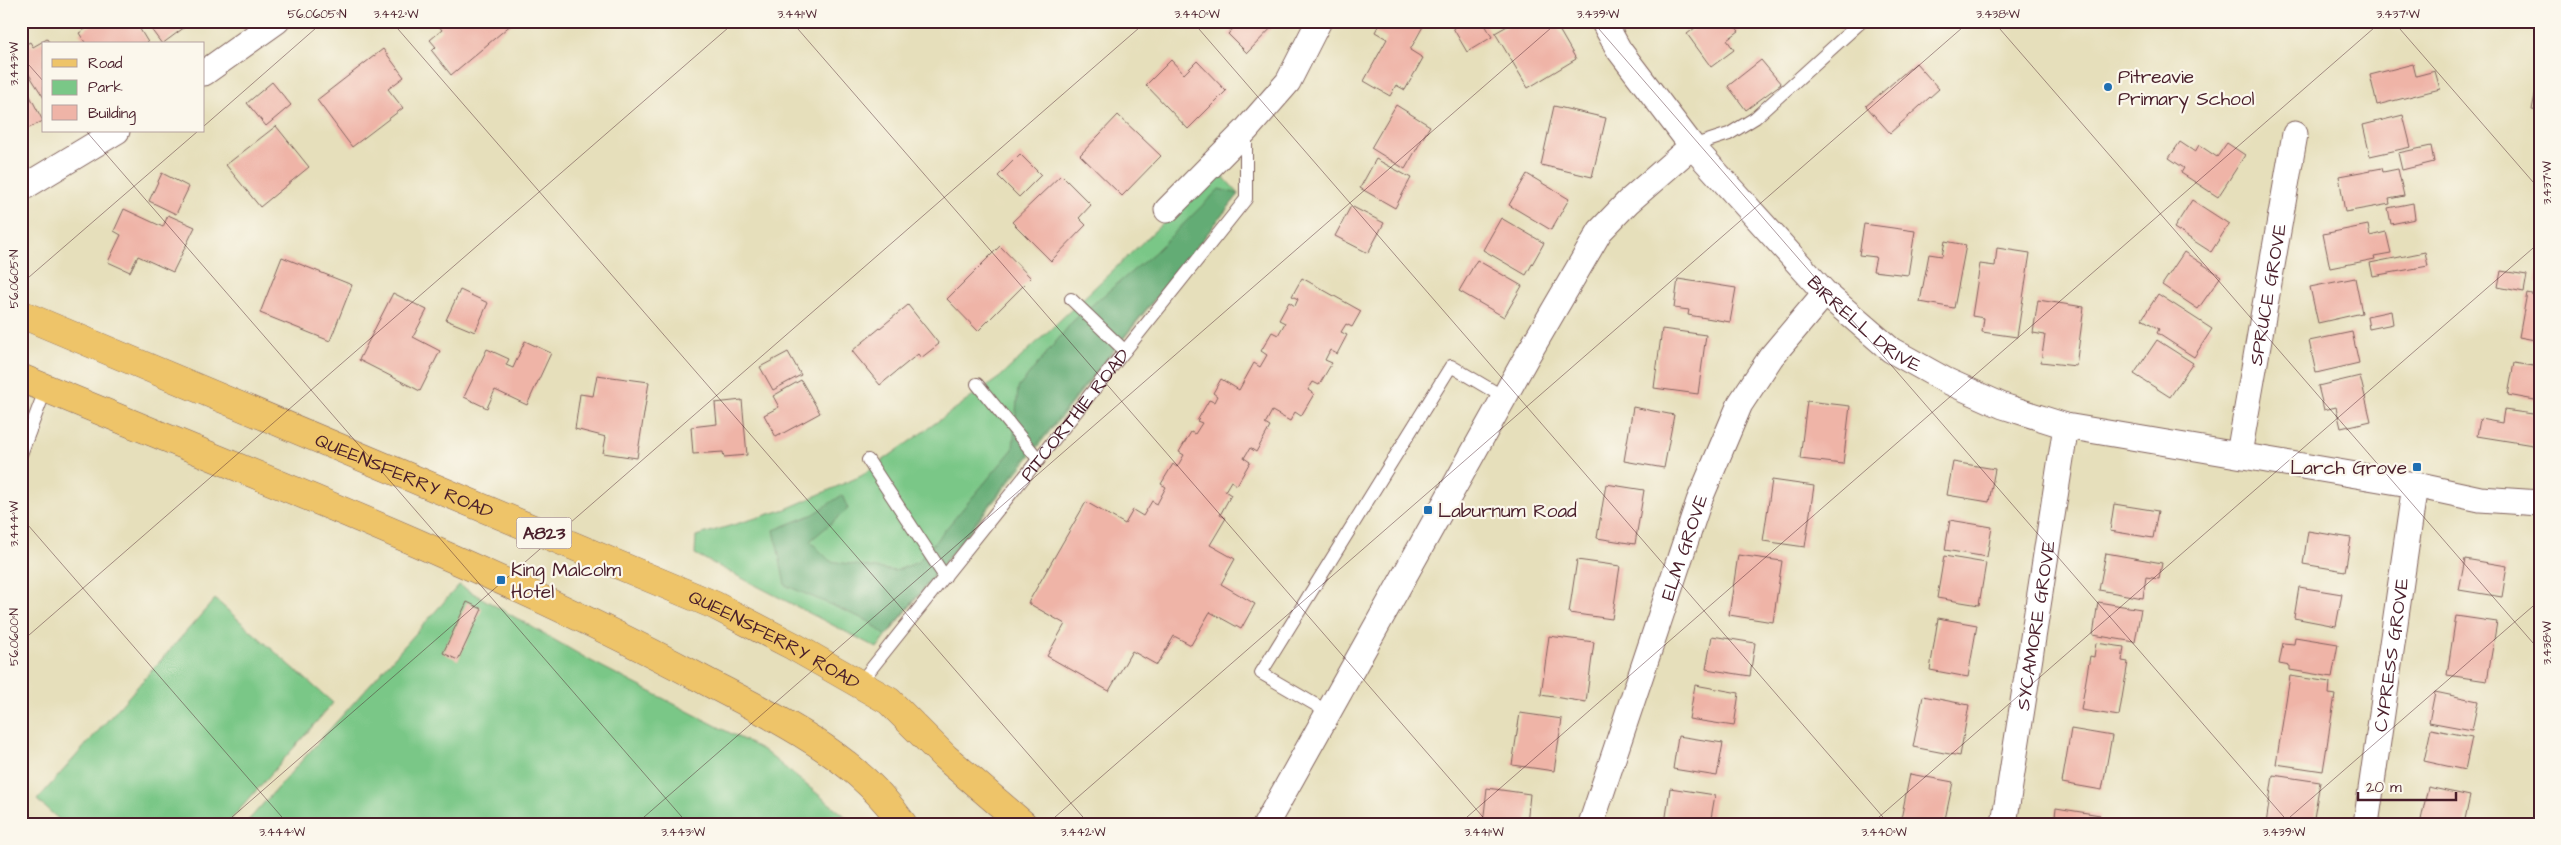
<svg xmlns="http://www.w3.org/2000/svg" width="2561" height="845" viewBox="0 0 2561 845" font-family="'Architects Daughter',sans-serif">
	<rect width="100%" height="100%" fill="#fbf7ec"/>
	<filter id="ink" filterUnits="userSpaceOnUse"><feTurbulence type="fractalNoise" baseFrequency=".02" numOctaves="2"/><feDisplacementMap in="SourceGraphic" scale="10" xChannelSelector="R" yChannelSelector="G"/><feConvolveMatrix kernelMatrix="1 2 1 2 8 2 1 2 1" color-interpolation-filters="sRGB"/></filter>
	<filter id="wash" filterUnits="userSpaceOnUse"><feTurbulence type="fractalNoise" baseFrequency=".0096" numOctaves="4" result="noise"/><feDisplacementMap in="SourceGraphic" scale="20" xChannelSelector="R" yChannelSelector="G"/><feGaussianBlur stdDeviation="1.12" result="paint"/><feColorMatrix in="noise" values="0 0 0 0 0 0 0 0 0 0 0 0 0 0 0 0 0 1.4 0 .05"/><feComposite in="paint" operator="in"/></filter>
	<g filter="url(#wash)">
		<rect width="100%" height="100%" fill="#e6dfbb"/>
		<!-- green -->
		<path fill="#7ac787" stroke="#627359" d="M1218 171 1239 194 877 648 695 554 696 536 786 509 861 476 1000 377Z
			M459 585 591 661 763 750 855 824H245Z
			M215 599 333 703 227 824H64L37 800Z"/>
		<!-- forest -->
		<path fill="#63ac74" stroke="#566650" d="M1219 189 1239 194 1018 468 886 636 868 621 785 585 774 530 814 514 842 495 848 509 810 541 830 561 895 571 918 562 1013 449 1018 388 1073 321 1154 253Z"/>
		<g id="blocks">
			<!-- building -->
			<path fill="#efb4a7" d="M98 21H135L149 44H86L79 33Z
				M145 21H193L162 44Z
				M435 21H512L513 23 451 75 432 51 436 47 430 40 442 30Z
				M1240 21H1278L1247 53 1228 34Z
				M1381 21H1426L1410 50 1423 58 1405 90 1396 85 1390 96 1364 81 1387 39 1375 32Z
				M1465 21H1483L1492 37 1467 52 1453 28Z
				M1516 21H1554L1576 59 1528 88 1495 33Z
				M1704 21H1734L1732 23 1739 31 1727 40 1734 50 1711 67 1687 34Z
				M47 39 50 44H44V98L21 62V47L30 42 33 47Z
				M383 49 404 77 388 89 403 108 352 147 317 100Z
				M1171 60 1184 74 1197 61 1226 91 1188 129 1146 85Z
				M1761 60 1781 84 1746 110 1728 86Z
				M1916 63 1939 89 1890 133 1866 106Z
				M2413 64 2416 76 2435 71 2440 89 2377 105 2370 75Z
				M2539 75H2540V111L2532 110Z
				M21 79 43 121 21 132Z
				M272 82 291 105 266 126 247 103Z
				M1396 105 1430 126 1405 169 1371 148Z
				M1554 106 1606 118 1592 177 1541 165Z
				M1118 115 1161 156 1122 196 1080 155Z
				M2403 115 2411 147 2370 156 2363 125Z
				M276 126 309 167 260 207 226 165Z
				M2180 142 2195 152 2199 145 2217 157 2227 143 2245 155 2218 197 2181 173 2184 168 2169 158Z
				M2431 146 2434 162 2402 170 2398 153Z
				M1020 154 1041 175 1019 197 998 176Z
				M1376 159 1411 178 1395 208 1360 188Z
				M2382 168 2383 172 2398 169 2404 196 2389 199 2390 204 2345 212 2339 176Z
				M162 173 189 187 176 214 149 201Z
				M1527 174 1569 199 1551 230 1509 205Z
				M1061 175 1091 205 1079 218 1086 225 1051 261 1012 222Z
				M2192 200 2229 224 2211 252 2174 228Z
				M2413 203 2415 219 2391 224 2388 208Z
				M1351 206 1384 223 1368 253 1335 236Z
				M124 209 163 227 168 215 195 227 173 272 138 256 130 272 108 262 121 235 114 231Z
				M1501 218 1544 243 1526 275 1483 250Z
				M1864 224 1915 231 1908 275 1873 271 1876 257 1859 255Z
				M2368 225 2370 236 2386 232 2391 253 2374 256 2375 259 2330 268 2323 234Z
				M1945 241 1966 245 1954 308 1920 302 1929 254 1942 256Z
				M1000 246 1031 278 978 331 947 299Z
				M1997 248 2030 253 2017 337 1982 332 1984 318 1972 316 1980 264 1995 266Z
				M2184 252 2221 276 2198 309 2162 285Z
				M2425 252 2428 266 2373 276 2370 263Z
				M282 257 352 285 330 341 260 313Z
				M1477 260 1522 286 1504 317 1459 291Z
				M2539 267H2540V283H2536Z
				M2501 271 2527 275 2524 292 2498 287Z
				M1302 278 1361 311 1352 327 1346 324 1341 332 1347 335 1337 354 1330 350 1325 360 1332 363 1319 385 1313 382 1308 390 1314 394 1301 416 1295 412 1290 421 1272 411 1265 424 1270 427 1256 452 1250 448 1244 458 1250 462 1237 485 1231 481 1225 491 1231 495 1220 515 1226 518 1210 545 1235 559 1221 584 1255 604 1241 629 1210 612 1191 645 1174 636 1157 665 1132 651 1109 691 1047 656 1065 624 1028 603 1086 502 1125 524 1133 510 1143 516 1152 501 1157 504 1166 487 1161 484 1173 464 1177 467 1184 455 1179 452 1191 432 1195 434 1202 423 1197 421 1209 400 1214 402 1217 396 1213 393 1221 379 1239 390 1254 363 1260 367 1267 355 1261 351 1272 332 1278 335 1285 323 1279 320 1289 302 1295 306 1298 299 1292 296Z
				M2355 278 2362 313 2318 323 2310 287Z
				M1678 279 1736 288 1730 322 1688 315 1689 310 1674 308Z
				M460 290 488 303 475 332 446 320Z
				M393 293 427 310 413 337 440 351 420 391 359 360Z
				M2527 293 2540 296V341L2519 337Z
				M2158 294 2212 329 2194 357 2157 333 2159 329 2142 319Z
				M2038 300 2084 307 2076 366 2041 362 2045 335 2033 333Z
				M908 305 939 344 921 358 918 354 880 385 852 351Z
				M2391 311 2393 324 2369 329 2367 316Z
				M1662 329 1706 335 1698 394 1654 388Z
				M2352 332 2359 363 2316 373 2309 341Z
				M2157 340 2193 363 2170 397 2134 374Z
				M525 341 551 353 527 405 495 390 487 408 464 397 487 349 509 359 506 365 513 368Z
				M788 352 801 375 773 390 760 367Z
				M2514 363 2540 367V401L2508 395Z
				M597 375 649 382 637 458 603 453 606 437 575 429 580 394 593 396Z
				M2360 376 2371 421 2341 428 2336 407 2324 410 2318 386Z
				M801 380 820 413 776 437 764 415 779 407 773 396Z
				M742 400 747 455 724 457 723 452 693 454 691 427 717 424 715 403Z
				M1807 401 1850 406 1843 464 1800 459Z
				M1633 407 1674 415 1664 468 1624 461Z
				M2504 410 2540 415 2539 446 2477 436 2480 419 2502 423Z
				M1953 462 1995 469 1989 502 1947 495Z
				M1772 480 1814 486 1805 547 1763 541Z
				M1606 484 1644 490 1635 544 1597 538Z
				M2114 504 2158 511 2153 538 2110 531Z
				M1950 520 1992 527 1987 557 1945 550Z
				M2308 531 2351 538 2345 571 2303 564Z
				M2106 553 2162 563 2159 579 2146 577 2143 598 2099 590Z
				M1738 555 1782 561 1773 622 1729 615Z
				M1944 556 1986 563 1979 605 1937 598Z
				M2465 559 2507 566 2502 597 2459 590Z
				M1577 560 1620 566 1612 619 1569 613Z
				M2299 587 2342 594 2336 626 2294 618Z
				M467 602 482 609 458 660 443 653Z
				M2098 602 2141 609 2135 642 2093 635Z
				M2456 616 2497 622 2487 681 2447 675Z
				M1938 618 1977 625 1968 677 1930 670Z
				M1549 636 1594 642 1586 702 1541 695Z
				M1712 636 1755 643 1750 676 1706 669Z
				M2295 637 2338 644 2332 677 2290 670V666L2279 664 2283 643 2294 644Z
				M2096 643 2124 647 2122 661 2128 662 2119 716 2081 710 2090 656 2094 657Z
				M2290 676 2330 682 2329 694 2335 695 2323 771 2276 764Z
				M1695 685 1739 693 1734 726 1689 719Z
				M2435 692 2478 701 2472 730 2429 722Z
				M1923 696 1969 705 1960 756 1913 747Z
				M1520 713 1562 719 1554 771 1512 765Z
				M2071 729 2112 736 2102 790 2062 783Z
				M2431 729 2472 737 2465 770 2424 761Z
				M1678 736 1723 743 1717 776 1673 769Z
				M1910 774 1953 782 1944 824H1900Z
				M2273 775 2320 782 2313 824H2266Z
				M2428 787 2470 796 2464 824H2442L2421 820Z
				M1487 788 1530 794 1527 824H1483Z
				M1670 788 1715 795 1710 824H1665Z
				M2056 808 2100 815 2099 824H2054Z"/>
		</g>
	</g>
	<g filter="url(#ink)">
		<use href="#blocks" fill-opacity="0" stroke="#81625d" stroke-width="1"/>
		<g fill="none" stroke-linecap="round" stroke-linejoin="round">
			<defs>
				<g id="service">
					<path d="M1692 146 1729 134 1755 118 1862 21"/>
					<path d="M1071 299 1125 351"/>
					<path d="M977 384 1039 460"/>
					<path d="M21 454 46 388"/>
					<path d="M868 460 945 577"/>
					<path id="s1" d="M859 684 1246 199V132"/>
					<path d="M1328 712 1261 673 1451 366 1505 398"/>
				</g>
				<g id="minor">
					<path id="s2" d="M1603 21 1619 50 1692 146 1825 293 1891 350 1945 380 2003 406 2066 426 2415 485 2480 499 2540 503"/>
					<path d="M204 73 277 21"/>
					<path d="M21 189 117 131"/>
					<path d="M1167 210 1246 130 1288 82 1319 21"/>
					<path id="s3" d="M2239 454 2295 134"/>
					<path d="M1266 824 1526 358 1600 231 1628 202 1692 146"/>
					<path id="s4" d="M1591 824 1699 501 1740 404 1771 357 1825 293"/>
					<path id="s5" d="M2004 824 2066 426"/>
					<path id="s6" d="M2366 824 2415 485"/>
				</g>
				<g id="primary">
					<path id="s7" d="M21 314 714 605 793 646 889 701 945 757 1023 824"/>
					<path d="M21 378C249 473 480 561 698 677 771 716 855 753 903 824"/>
				</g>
			</defs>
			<!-- service casing -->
			<use href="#service" stroke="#81625d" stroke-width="14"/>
			<!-- minor casing -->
			<use href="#minor" stroke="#81625d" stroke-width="27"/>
			<!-- primary casing -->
			<use href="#primary" stroke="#81625d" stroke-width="29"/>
			<!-- service -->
			<use href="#service" stroke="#fff" stroke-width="12"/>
			<!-- minor -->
			<use href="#minor" stroke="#fff" stroke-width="25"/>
			<!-- primary -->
			<use href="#primary" stroke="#eec469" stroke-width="28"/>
		</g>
	</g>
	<!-- ticks -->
	<path fill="none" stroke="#4a1f2b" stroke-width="1" stroke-opacity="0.45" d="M391 21 1089 824M791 21 1489 824M1192 21 1889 824M1592 21 2290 824M1993 21 2540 651M2393 21 2540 190M21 56 44 82M204 126 324 21M86 131 688 824M21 284 198 131M21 517 288 824M21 642 736 21M224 824 1147 21M636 824 1559 21M1047 824 1970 21M1459 824 2382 21M1871 824 2540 242M2282 824 2540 600"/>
	<!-- markers -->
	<g fill="#1f6fb2" stroke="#fbf7ec" stroke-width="2">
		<circle cx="2108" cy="87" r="5"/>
		<rect x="2412" y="462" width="10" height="10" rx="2.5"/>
		<rect x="1423" y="505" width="10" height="10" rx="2.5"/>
		<rect x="496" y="575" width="10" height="10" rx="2.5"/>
	</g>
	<g text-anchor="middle" stroke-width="4.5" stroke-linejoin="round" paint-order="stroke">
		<!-- shield labels -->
		<rect fill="#fbf7ec" stroke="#7f6065" stroke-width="1" x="516.5" y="517.5" width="55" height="31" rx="4"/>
		<g font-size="18" font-weight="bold" fill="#4a1f2b">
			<text x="544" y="539">A823</text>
		</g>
		<!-- poi labels -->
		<g font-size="19" fill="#4a1f2b" stroke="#fbf7ec" text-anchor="start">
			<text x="2118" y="83">Pitreavie<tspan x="2118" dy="22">Primary School</tspan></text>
			<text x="2407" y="474" text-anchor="end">Larch Grove</text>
			<text x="1438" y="517">Laburnum Road</text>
			<text x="511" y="576">King Malcolm<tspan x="511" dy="22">Hotel</tspan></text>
		</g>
		<!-- street labels -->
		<g font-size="19" fill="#4a1f2b" stroke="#fbf7ec">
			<text dy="7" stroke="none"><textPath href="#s3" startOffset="162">SPRUCE GROVE</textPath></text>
			<text dy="7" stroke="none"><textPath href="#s2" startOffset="402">BIRRELL DRIVE</textPath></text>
			<text dy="7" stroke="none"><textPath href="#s1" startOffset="345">PITCORTHIE ROAD</textPath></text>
			<text dy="7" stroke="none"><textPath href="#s7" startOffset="416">QUEENSFERRY ROAD</textPath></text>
			<text dy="7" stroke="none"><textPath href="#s4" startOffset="292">ELM GROVE</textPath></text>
			<text dy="7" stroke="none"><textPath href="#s5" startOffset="201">SYCAMORE GROVE</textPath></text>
			<text dy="7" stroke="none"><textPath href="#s7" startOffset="821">QUEENSFERRY ROAD</textPath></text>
			<text dy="7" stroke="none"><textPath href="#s6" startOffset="171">CYPRESS GROVE</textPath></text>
		</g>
	</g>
	<!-- margin -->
	<rect width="2561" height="845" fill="none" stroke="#fbf7ec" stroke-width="55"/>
	<!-- legend -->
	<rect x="42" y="42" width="162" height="90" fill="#fbf7ec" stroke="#b4a19f"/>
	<rect x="52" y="59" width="25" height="8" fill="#eec469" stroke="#b4a19f"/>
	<text x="88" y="68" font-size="15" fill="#4a1f2b">Road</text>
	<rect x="52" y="80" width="25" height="15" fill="#7ac787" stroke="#b4a19f"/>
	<text x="88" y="92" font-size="15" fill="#4a1f2b">Park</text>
	<rect x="52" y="105" width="25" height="15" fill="#efb4a7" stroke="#b4a19f"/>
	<text x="88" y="118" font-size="15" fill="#4a1f2b">Building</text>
	<!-- scale -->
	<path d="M2358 792v8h98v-8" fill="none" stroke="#4a1f2b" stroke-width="2.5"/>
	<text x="2366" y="792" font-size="15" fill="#4a1f2b" stroke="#fbf7ec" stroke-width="4" paint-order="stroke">20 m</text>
	<rect x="28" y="28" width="2506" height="790" fill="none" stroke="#4a1f2b" stroke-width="2"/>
	<g font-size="12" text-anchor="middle" fill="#4a1f2b">
		<text x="317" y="18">56.0605°N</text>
		<text x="396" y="18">3.442°W</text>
		<text x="797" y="18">3.441°W</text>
		<text x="1197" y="18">3.440°W</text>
		<text x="1598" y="18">3.439°W</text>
		<text x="1998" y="18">3.438°W</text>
		<text x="2398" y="18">3.437°W</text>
		<text transform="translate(14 64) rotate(-90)" y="4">3.443°W</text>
		<text transform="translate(2547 183) rotate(-90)" y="4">3.437°W</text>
		<text transform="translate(14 279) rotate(-90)" y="4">56.0605°N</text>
		<text transform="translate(14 524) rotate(-90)" y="4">3.444°W</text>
		<text transform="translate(14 637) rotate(-90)" y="4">56.0600°N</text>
		<text transform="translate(2547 643) rotate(-90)" y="4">3.438°W</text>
		<text x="282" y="836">3.444°W</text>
		<text x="683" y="836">3.443°W</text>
		<text x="1083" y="836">3.442°W</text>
		<text x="1484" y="836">3.441°W</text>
		<text x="1884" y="836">3.440°W</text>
		<text x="2284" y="836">3.439°W</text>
	</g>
</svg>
